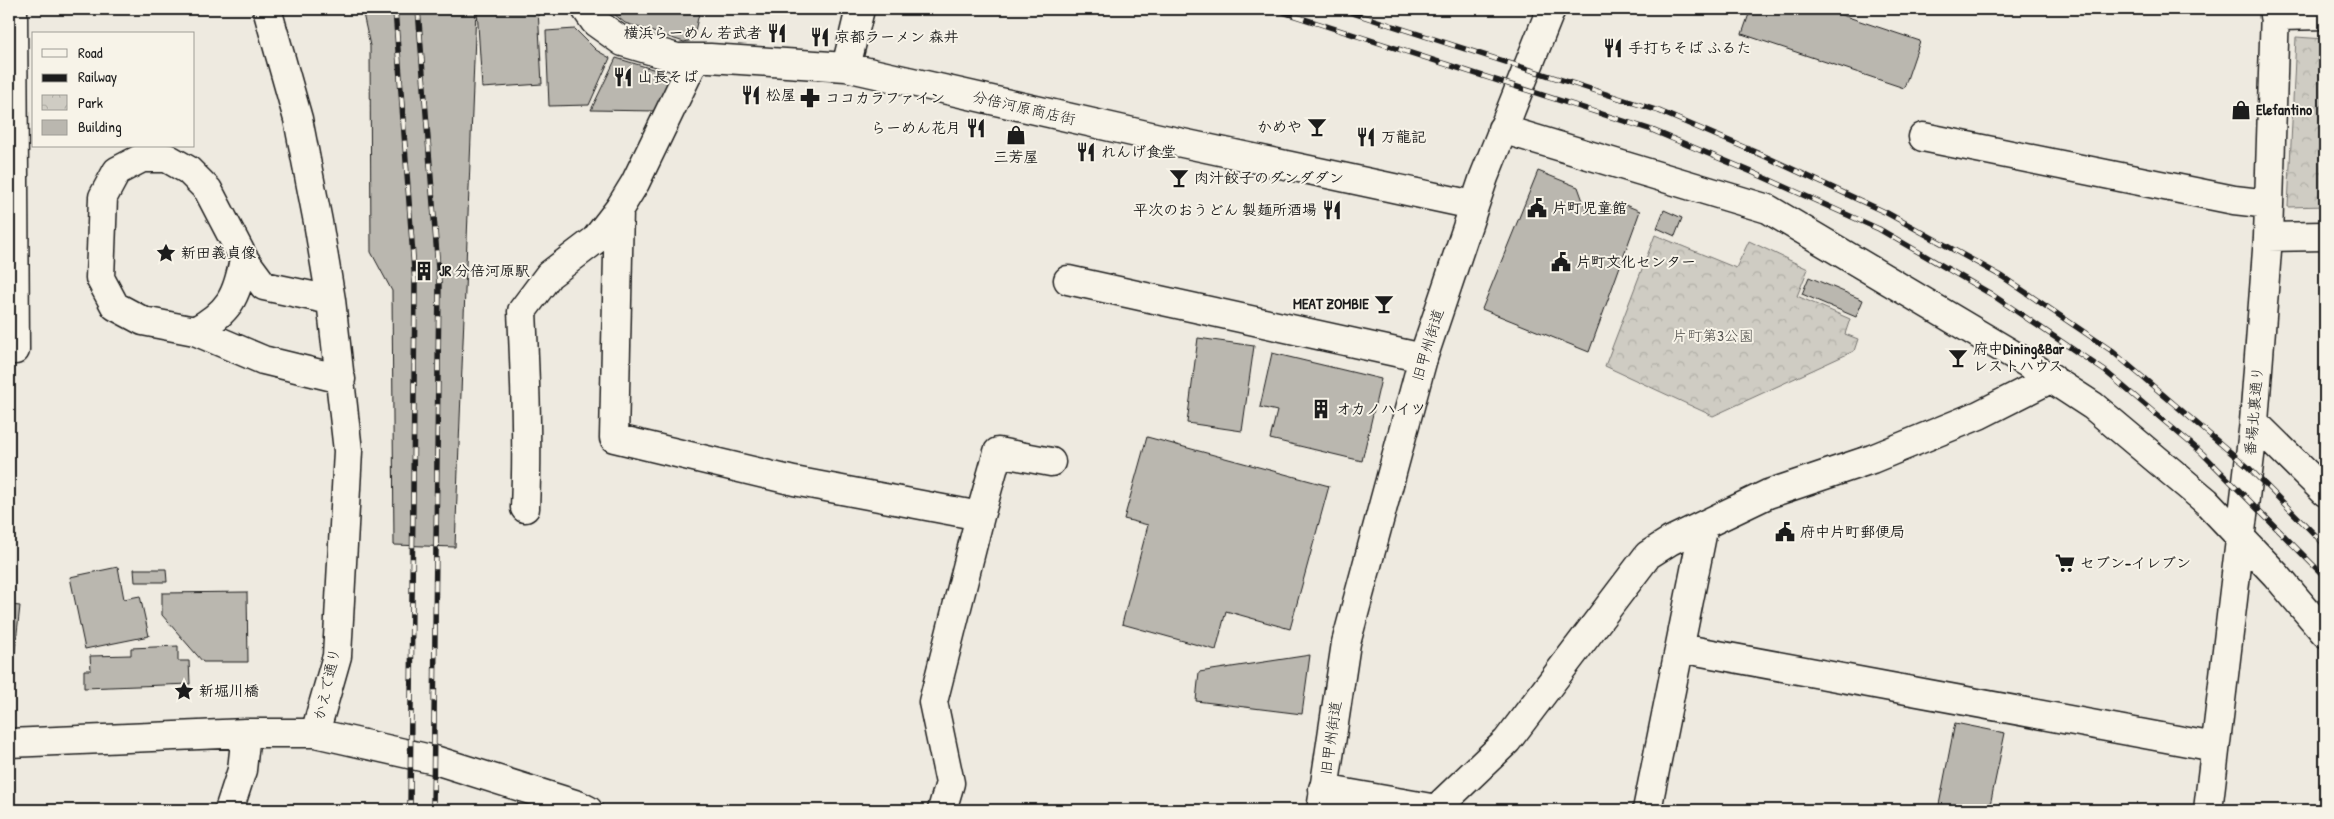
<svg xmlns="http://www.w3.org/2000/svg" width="2334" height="819" viewBox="0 0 2334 819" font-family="'Patrick Hand','Klee One',sans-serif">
	<defs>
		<pattern id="park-crowns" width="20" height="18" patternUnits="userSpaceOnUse" patternTransform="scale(1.25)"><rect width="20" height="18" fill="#cfccc3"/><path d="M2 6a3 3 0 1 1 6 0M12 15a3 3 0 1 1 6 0" fill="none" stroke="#b1afa7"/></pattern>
	</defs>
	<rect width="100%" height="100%" fill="#eeeae0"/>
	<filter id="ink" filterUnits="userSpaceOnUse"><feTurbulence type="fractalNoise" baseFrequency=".02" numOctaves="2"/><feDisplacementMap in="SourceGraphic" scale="10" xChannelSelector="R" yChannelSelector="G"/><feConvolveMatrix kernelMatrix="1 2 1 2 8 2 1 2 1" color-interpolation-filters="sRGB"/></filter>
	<g filter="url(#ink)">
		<!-- park -->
		<path fill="url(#park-crowns)" stroke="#767470" d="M2296 37 2325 39V206L2288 207Z
			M1655 235 1736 268 1749 241 1808 269 1797 296 1850 319 1845 334 1858 339 1854 351 1713 416 1605 366Z"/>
		<!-- building -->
		<path fill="#bab7af" stroke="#1c1c1c" d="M362 9H476L455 547 394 545 392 291 371 252 370 46Z
			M477 9H538L542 84 482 88Z
			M608 9H700L693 40 684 42 625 23Z
			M1737 9H1824L1920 41 1904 88 1742 34 1749 14Z
			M575 29 596 50 610 58 589 105 549 106 546 31Z
			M616 58 666 73 671 80 657 111 591 110Z
			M1538 171 1578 187 1587 212 1602 215 1620 203 1640 211 1589 352 1482 309Z
			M1664 210 1682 218 1675 236 1657 228Z
			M1809 277 1863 300 1856 317 1802 294Z
			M1198 338 1254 346 1242 431 1187 423Z
			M1272 353 1381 379 1362 461 1270 439 1277 411 1260 407Z
			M1147 437 1329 486 1290 629 1226 611 1216 650 1122 624 1148 525 1124 519Z
			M118 567 124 599 140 596 149 636 85 649 70 577Z
			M134 569H166L167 582H135Z
			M9 592H12L10 605 20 606 11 686H9Z
			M247 592 248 662H203L162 615V593Z
			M178 646V661H189L190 684 84 688V670H91L90 656 131 655V648Z
			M1310 655 1302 714 1196 701 1199 672Z
			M1955 723 2005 733 1989 810H1938Z"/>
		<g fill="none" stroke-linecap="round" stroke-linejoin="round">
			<defs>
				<path id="minor" d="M267 9 298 119 318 222 331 300 348 451 337 656 315 733
					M586 9 595 22 623 42 677 58H710L846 67 1159 138 1473 205
					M2274 16 2325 15
					M695 59 635 183 619 209 614 438 794 481 980 516
					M846 67 860 9
					M1502 129 1768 209 2027 363 2093 406 2206 501 2276 575 2325 633
					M1923 137 2234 200 2269 204
					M2268 237 2325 236
					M1068 280 1423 358
					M331 300 264 286 244 259 208 190 188 170 167 158H142L117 171 103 197 100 278 115 306 143 321 195 331 263 360 341 379
					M195 331C229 312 237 297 244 259
					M9 350H15L13 9
					M2254 422 2325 492
					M525 508C528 442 525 377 522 311L549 275 595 240 619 209
					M1680 648 2215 747
					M9 743 246 733H315L435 760 578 805 588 810
					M1323 789 1442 810
					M1436 809 1507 741 1648 555 1670 541 1768 494 1872 459 1979 415 2052 378
					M229 810 242 770 246 733
					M942 810 950 783 933 702 980 516 998 452 1051 462
					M1647 810 1704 525
					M2208 810 2254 422 2268 237 2275 9"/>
				<path id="major" d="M1321 810 1346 643 1423 358 1484 177 1551 9"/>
			</defs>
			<!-- minor casing -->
			<use href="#minor" stroke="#1c1c1c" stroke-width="31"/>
			<!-- major casing -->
			<use href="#major" stroke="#1c1c1c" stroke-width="31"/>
			<!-- minor -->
			<use href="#minor" stroke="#f7f3e8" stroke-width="28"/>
			<!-- major -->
			<use href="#major" stroke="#f7f3e8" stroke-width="28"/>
			<defs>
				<path id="rail" d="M395 9 415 284 410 810
					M418 9 439 282 433 810
					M1273 9 1652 130 1752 172 1879 229 1991 294 2105 371 2202 453 2325 577
					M1340 9 1659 111 1762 155 1887 213 2003 277 2112 351 2249 468 2325 545"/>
			</defs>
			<!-- rail casing -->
			<use href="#rail" stroke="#1c1c1c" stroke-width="5.5"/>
			<!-- rail -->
			<use href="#rail" stroke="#f7f3e8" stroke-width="4" stroke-dasharray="11" stroke-linecap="butt"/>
		</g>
	</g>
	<!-- icons -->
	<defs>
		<symbol id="restaurant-bare" viewBox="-9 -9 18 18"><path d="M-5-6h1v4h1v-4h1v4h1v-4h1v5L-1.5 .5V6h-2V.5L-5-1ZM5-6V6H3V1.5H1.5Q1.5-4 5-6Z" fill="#1c1c1c" stroke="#f7f3e8" stroke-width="2.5" paint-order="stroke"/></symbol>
		<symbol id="pharmacy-bare" viewBox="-9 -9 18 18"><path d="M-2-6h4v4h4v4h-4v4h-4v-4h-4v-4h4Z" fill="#1c1c1c" stroke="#f7f3e8" stroke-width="2.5" paint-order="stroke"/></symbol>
		<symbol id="shop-bare" viewBox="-9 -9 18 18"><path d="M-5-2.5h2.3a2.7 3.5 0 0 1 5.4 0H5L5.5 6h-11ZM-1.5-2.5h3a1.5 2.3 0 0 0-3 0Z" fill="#1c1c1c" stroke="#f7f3e8" stroke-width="2.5" paint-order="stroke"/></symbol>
		<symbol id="bar-bare" viewBox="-9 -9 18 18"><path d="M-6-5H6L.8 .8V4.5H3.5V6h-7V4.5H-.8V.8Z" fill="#1c1c1c" stroke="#f7f3e8" stroke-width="2.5" paint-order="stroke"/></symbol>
		<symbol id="civic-bare" viewBox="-9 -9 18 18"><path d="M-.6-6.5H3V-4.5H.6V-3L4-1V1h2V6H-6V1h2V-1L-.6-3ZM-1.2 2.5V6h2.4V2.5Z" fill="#1c1c1c" stroke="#f7f3e8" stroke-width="2.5" paint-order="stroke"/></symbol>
		<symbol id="sight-bare" viewBox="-9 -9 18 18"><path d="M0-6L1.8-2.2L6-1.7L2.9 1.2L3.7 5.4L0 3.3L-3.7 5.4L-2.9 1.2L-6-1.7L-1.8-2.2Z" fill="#1c1c1c" stroke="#f7f3e8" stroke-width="2.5" paint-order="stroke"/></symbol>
		<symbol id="building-bare" viewBox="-9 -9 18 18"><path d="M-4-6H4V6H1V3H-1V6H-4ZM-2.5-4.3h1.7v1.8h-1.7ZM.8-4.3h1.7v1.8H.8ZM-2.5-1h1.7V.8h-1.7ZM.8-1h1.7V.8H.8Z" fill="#1c1c1c" stroke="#f7f3e8" stroke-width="2.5" paint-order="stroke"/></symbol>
		<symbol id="supermarket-bare" viewBox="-9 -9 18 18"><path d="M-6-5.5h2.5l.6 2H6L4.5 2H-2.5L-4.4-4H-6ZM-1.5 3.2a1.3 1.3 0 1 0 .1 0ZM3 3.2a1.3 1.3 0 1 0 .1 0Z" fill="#1c1c1c" stroke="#f7f3e8" stroke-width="2.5" paint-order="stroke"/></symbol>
	</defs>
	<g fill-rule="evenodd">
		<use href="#restaurant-bare" x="763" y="19" width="28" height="28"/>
		<use href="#restaurant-bare" x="806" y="23" width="28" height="28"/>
		<use href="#restaurant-bare" x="1599" y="34" width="28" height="28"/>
		<use href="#restaurant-bare" x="609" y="63" width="28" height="28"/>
		<use href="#restaurant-bare" x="737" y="81" width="28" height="28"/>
		<use href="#pharmacy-bare" x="796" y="84" width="28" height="28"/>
		<use href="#shop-bare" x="2227" y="96" width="28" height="28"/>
		<use href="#bar-bare" x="1303" y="113" width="28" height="28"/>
		<use href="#restaurant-bare" x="962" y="114" width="28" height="28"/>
		<use href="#shop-bare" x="1002" y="121" width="28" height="28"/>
		<use href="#restaurant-bare" x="1352" y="123" width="28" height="28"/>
		<use href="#restaurant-bare" x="1072" y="138" width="28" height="28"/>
		<use href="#bar-bare" x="1165" y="164" width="28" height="28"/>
		<use href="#civic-bare" x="1523" y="194" width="28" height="28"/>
		<use href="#restaurant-bare" x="1318" y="196" width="28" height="28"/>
		<use href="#sight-bare" x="152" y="239" width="28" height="28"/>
		<use href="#civic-bare" x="1547" y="248" width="28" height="28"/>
		<use href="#building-bare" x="410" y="257" width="28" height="28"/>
		<use href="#bar-bare" x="1370" y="290" width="28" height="28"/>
		<use href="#bar-bare" x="1944" y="344" width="28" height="28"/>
		<use href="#building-bare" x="1307" y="395" width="28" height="28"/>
		<use href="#civic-bare" x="1771" y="518" width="28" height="28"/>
		<use href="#supermarket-bare" x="2051" y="549" width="28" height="28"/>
		<use href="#sight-bare" x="170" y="677" width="28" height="28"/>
	</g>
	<g text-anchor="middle" stroke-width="4" stroke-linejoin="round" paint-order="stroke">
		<!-- poi labels -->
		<g font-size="15" font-weight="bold" fill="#1c1c1c" stroke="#f7f3e8" text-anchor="start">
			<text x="762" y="38" text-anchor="end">横浜らーめん 若武者</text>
			<text x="835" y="42">京都ラーメン 森井</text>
			<text x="1628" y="53">手打ちそば ふるた</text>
			<text x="638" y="82">山長そば</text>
			<text x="766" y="100">松屋</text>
			<text x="825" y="103">ココカラファイン</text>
			<text x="2256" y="115">Elefantino</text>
			<text x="1302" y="132" text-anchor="end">かめや</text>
			<text x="961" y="133" text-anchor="end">らーめん花月</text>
			<text x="1381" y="142">万龍記</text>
			<text x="1101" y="157">れんげ食堂</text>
			<text x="1016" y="162" text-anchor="middle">三芳屋</text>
			<text x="1194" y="183">肉汁餃子のダンダダン</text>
			<text x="1552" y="213">片町児童館</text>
			<text x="1317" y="215" text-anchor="end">平次のおうどん 製麺所酒場</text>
			<text x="181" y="258">新田義貞像</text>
			<text x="1576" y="267">片町文化センター</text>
			<text x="439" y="276">JR 分倍河原駅</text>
			<text x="1369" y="309" text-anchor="end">MEAT ZOMBIE</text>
			<text x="1973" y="354">府中Dining&amp;Bar<tspan x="1973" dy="17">レストハウス</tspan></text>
			<text x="1336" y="414">オカノハイツ</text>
			<text x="1800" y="537">府中片町郵便局</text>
			<text x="2080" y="568">セブン-イレブン</text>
			<text x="199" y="696">新堀川橋</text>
		</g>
		<!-- street labels -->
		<g font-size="15" fill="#1c1c1c" stroke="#f7f3e8">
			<text transform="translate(1024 108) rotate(13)" y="5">分倍河原商店街</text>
			<text transform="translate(1428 345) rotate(-73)" y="5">旧甲州街道</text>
			<text transform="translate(2254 411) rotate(-85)" y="5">番場北裏通り</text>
			<text transform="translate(327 684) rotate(-77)" y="5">かえで通り</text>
			<text transform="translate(1331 738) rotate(-82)" y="5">旧甲州街道</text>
		</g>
		<!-- park labels -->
		<g font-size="15" fill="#52514e" stroke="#f7f3e8">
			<text x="1713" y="341">片町第3公園</text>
		</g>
	</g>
	<!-- margin -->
	<rect width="2334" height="819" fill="none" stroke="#f7f3e8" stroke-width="30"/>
	<rect x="15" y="15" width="2304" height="789" fill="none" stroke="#1c1c1c" stroke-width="2" filter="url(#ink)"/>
	<!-- legend -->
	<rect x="32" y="32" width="162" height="115" fill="#f7f3e8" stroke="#9f9d96"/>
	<rect x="42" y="49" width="25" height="8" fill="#f7f3e8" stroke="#9f9d96"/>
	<text x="78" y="58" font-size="15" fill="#1c1c1c">Road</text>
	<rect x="42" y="74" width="25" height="8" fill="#1c1c1c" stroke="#9f9d96"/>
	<text x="78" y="82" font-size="15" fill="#1c1c1c">Railway</text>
	<rect x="42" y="95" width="25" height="15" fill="url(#park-crowns)" stroke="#9f9d96"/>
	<text x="78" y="108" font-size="15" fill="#1c1c1c">Park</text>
	<rect x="42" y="120" width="25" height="15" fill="#bab7af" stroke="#9f9d96"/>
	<text x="78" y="132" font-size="15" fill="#1c1c1c">Building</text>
</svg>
